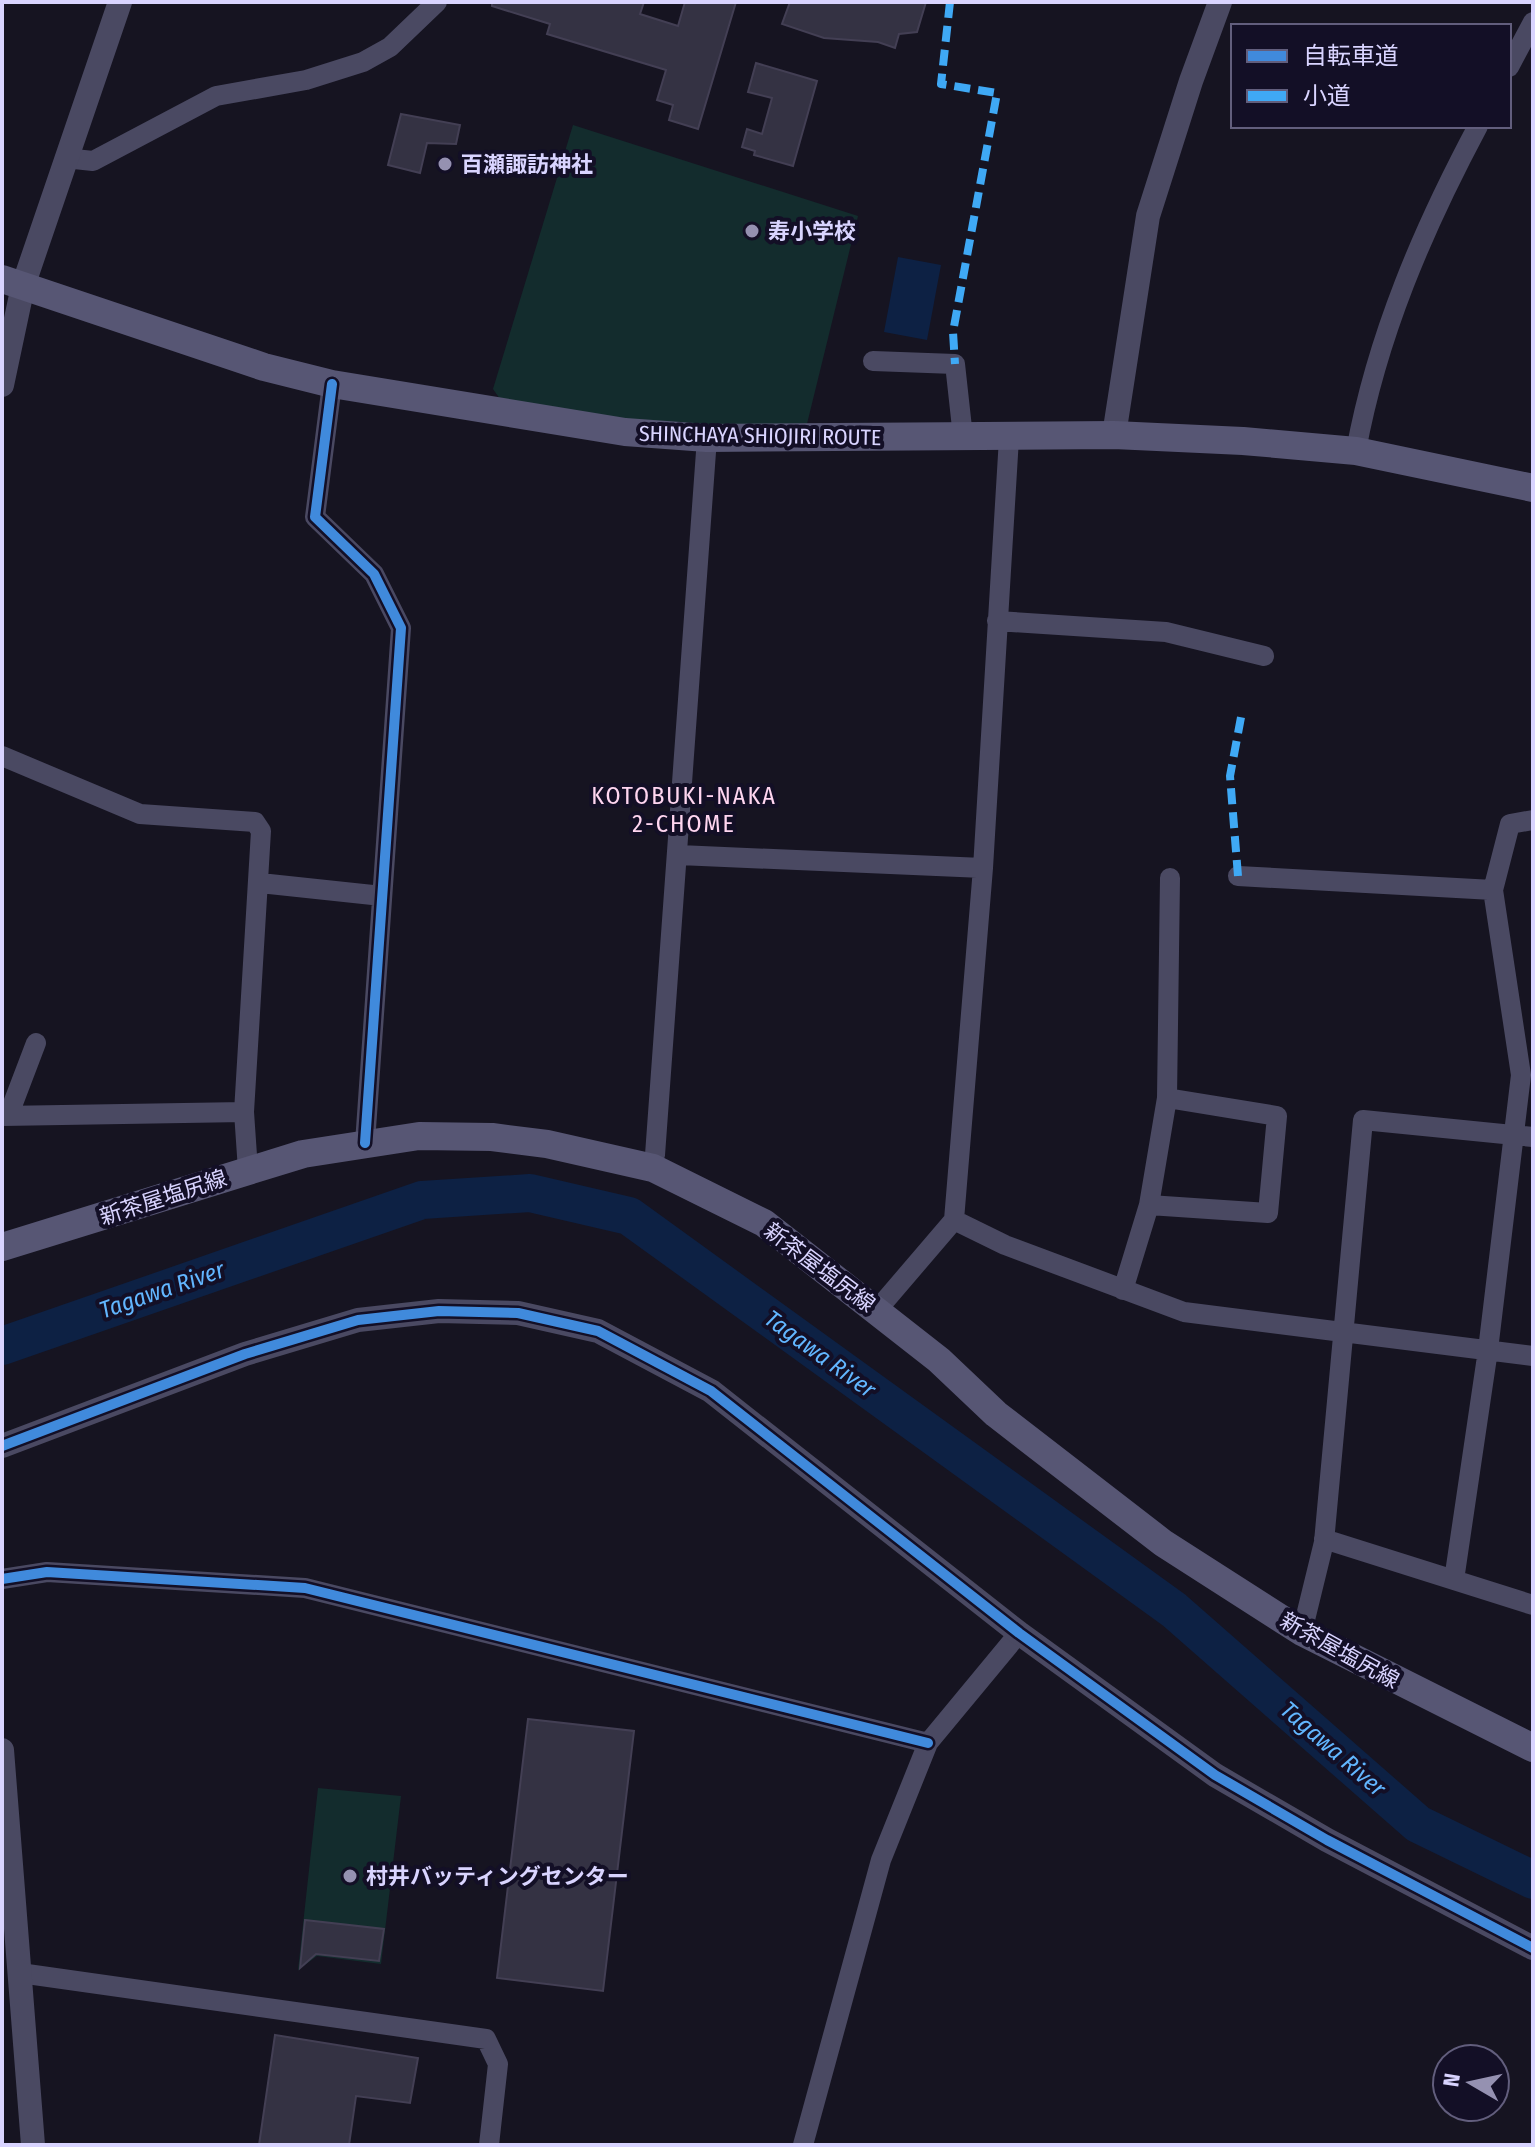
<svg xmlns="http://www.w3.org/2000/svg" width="1535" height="2147" viewBox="0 0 1535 2147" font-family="'Fira Sans Condensed','Noto Sans JP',sans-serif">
	<rect width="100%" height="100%" fill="#161421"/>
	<!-- green -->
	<path fill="#132c2d" d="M573 125 858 216 805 432 652 425 500 399 493 389Z
		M318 1788 401 1796 381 1964 317 1956 298 1970Z"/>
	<!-- water -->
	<path fill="#0d2144" d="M898 257 941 265 927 340 884 332Z"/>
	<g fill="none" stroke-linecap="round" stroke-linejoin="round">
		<!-- river -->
		<path stroke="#0d2144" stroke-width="38" d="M2 1346 422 1200 530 1193 629 1216 1174 1610 1418 1824 1533 1880"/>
	</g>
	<!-- building -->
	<path fill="#343243" stroke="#433f54" stroke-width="2" d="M492 2H644L640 14 678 26 685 2H736L698 129 669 120 673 105 657 100 666 70 547 34 550 24 492 6Z
		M790 2H926L917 32 899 34 895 48 878 42 824 38 782 24Z
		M756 63 817 81 793 166 754 155 755 151 742 147 747 129 762 134 772 98 748 92Z
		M401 114 460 125 456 144 427 143 420 173 388 165Z
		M528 1719 634 1731 603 1991 497 1978Z
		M305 1920 384 1929 379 1961 316 1954 300 1968Z
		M275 2035 418 2058 410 2103 356 2096 349 2145H259Z"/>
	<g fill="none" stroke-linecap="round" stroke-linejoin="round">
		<!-- minor -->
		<path stroke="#4a4962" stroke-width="20" d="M1509 67 1533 22
			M65 158 93 161 216 96 306 80 363 62 390 47 437 2
			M873 361 955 364 963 437
			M332 384 315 517 374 574 401 628 365 1143
			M1356 451C1377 336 1423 229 1478 126
			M997 621 1166 632 1264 656
			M2 756 140 814 255 822 261 831 244 1112 248 1170
			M679 855 983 868
			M1238 876 1493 890
			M260 883 382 896
			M9 1114 36 1043
			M2 1116 244 1112
			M655 1155 707 438
			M1149 1205 1268 1213 1277 1116 1167 1098
			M954 1220 983 868 1009 438
			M1123 1290 1149 1205 1167 1098 1170 878
			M877 1310 954 1220 1005 1245 1184 1312 1533 1356
			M1324 1539 1533 1605
			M2 1579 47 1572 305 1588 928 1743
			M1454 1580 1488 1350 1521 1075 1493 890 1510 824 1533 820
			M1302 1632 1324 1542 1363 1120 1533 1137
			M20 1973 486 2039 498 2064 489 2145
			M803 2145 881 1860 928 1743 1019 1633"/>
		<!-- tertiary -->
		<path stroke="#4a4962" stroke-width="24" d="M2 385 23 286 120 2
			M1114 435 1148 216 1191 81 1220 2
			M2 1446 245 1354 358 1320 439 1311 518 1313 598 1331 711 1391 1019 1633 1215 1775 1327 1840 1533 1948
			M2 1750 33 2145"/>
		<!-- secondary -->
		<path stroke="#575674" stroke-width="28" d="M2 279 264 367 332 384 625 432 707 438 1114 435 1243 441 1356 451 1533 488
			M2 1247 303 1154 419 1136 492 1137 547 1144 653 1168 764 1223 939 1360 996 1414 1163 1543 1302 1632 1533 1748"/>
		<!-- quiet -->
		<path stroke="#3fa9f5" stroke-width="8" stroke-dasharray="16 8" stroke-linecap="butt" d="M950 2 941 84 997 93 953 332 955 364
			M1238 876 1230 776 1242 712"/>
		<defs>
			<path id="cycleway" d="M332 384 315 517 374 574 401 628 365 1143
				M2 1446 245 1354 358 1320 439 1311 518 1313 598 1331 711 1391 1019 1633 1215 1775 1327 1840 1533 1948
				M2 1579 47 1572 305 1588 928 1743"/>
		</defs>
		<!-- cycleway casing -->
		<use href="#cycleway" stroke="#130f26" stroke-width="15"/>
		<!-- cycleway -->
		<use href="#cycleway" stroke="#408adc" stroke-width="10"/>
	</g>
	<!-- markers -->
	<g fill="#9591b1" stroke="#130f26" stroke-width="3">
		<circle cx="445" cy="164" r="8"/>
		<circle cx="752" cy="231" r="8"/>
		<circle cx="350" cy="1876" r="8"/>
	</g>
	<g text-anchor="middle" stroke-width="8" stroke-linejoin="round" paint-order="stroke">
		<!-- poi labels -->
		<g font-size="22" font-weight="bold" fill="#d9d4ff" stroke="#130f26" text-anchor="start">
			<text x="461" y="172">百瀬諏訪神社</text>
			<text x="768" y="239">寿小学校</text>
			<text x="366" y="1884">村井バッティングセンター</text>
		</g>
		<!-- street labels -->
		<g font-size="22" fill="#d9d4ff" stroke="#130f26">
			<text transform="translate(760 435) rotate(1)" y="8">SHINCHAYA SHIOJIRI ROUTE</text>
			<text transform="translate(163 1197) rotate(-18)" y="8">新茶屋塩尻線</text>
			<text transform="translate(820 1267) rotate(37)" y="8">新茶屋塩尻線</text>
			<text transform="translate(1340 1650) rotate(29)" y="8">新茶屋塩尻線</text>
		</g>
		<!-- neighbourhood labels -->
		<g font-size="24" letter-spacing="2" fill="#ffd6f0" stroke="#130f26">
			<text x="684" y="804">KOTOBUKI-NAKA<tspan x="684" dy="28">2-CHOME</tspan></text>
		</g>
		<!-- water labels -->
		<g font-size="24" font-style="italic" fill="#62b6ff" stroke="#130f26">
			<text transform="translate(162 1290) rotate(-19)" y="8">Tagawa River</text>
			<text transform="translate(820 1354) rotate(36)" y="8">Tagawa River</text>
			<text transform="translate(1333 1749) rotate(41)" y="8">Tagawa River</text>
		</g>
	</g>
	<!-- border -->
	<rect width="1535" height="2147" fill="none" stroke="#d9d4ff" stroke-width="8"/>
	<!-- legend -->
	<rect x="1231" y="24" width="280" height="104" fill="#130f26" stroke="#625e7d" stroke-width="2"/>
	<rect x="1247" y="50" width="40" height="12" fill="#408adc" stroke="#625e7d" stroke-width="2"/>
	<text x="1303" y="64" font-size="24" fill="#d9d4ff">自転車道</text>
	<rect x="1247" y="90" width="40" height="12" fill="#3fa9f5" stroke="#625e7d" stroke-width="2"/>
	<text x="1303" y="104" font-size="24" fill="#d9d4ff">小道</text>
	<!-- north arrow -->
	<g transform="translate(1471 2083) rotate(279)"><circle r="38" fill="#130f26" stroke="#625e7d" stroke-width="2"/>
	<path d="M0-6L14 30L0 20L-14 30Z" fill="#9591b1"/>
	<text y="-12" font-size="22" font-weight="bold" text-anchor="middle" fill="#d9d4ff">N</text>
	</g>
</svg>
